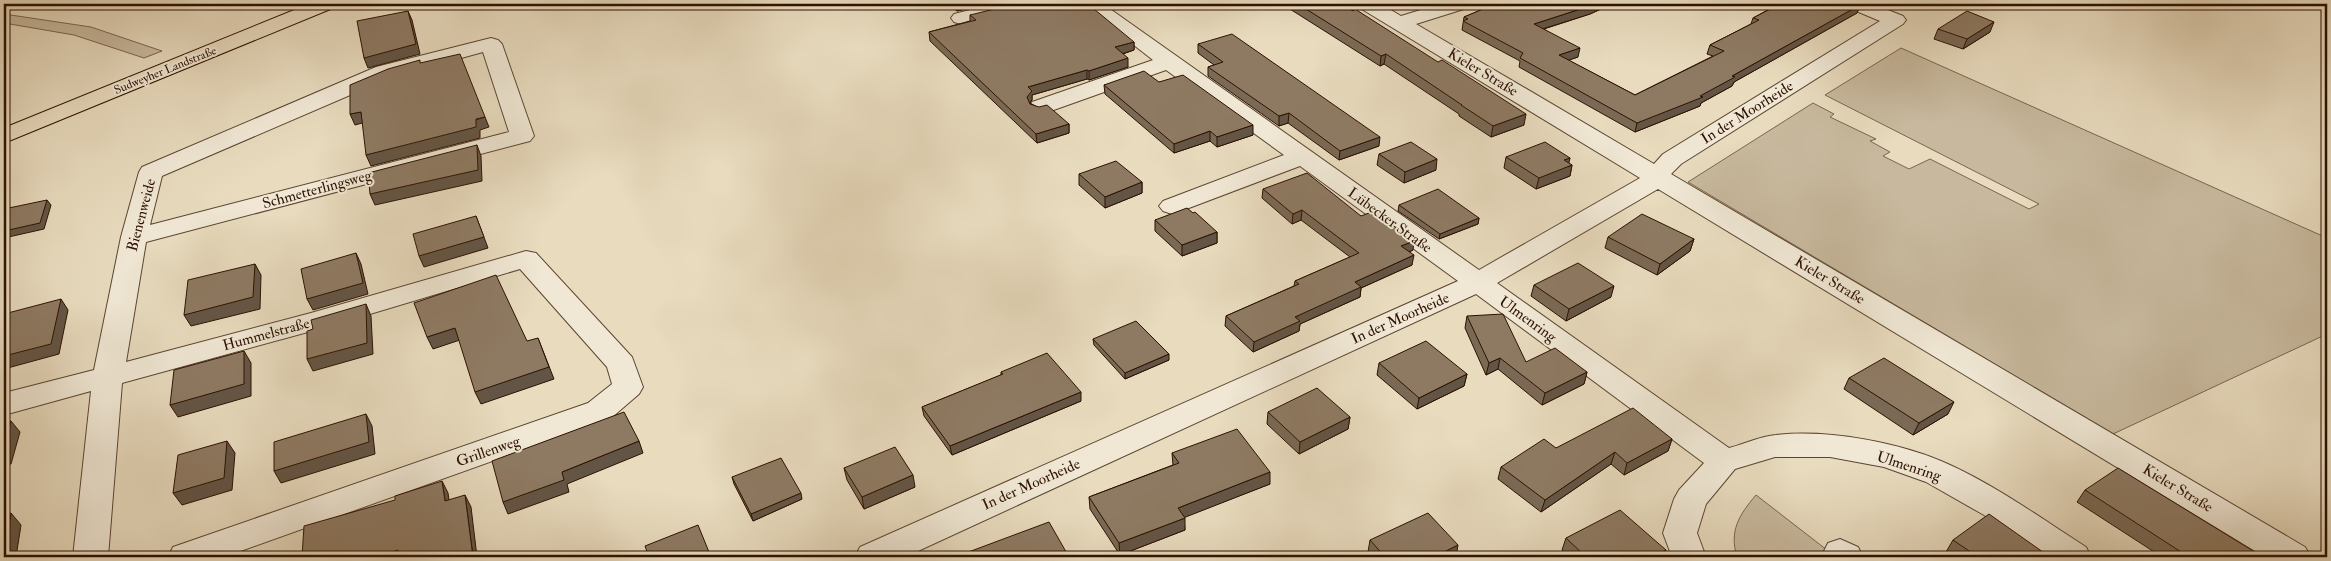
<svg xmlns="http://www.w3.org/2000/svg" width="2331" height="561" viewBox="0 0 2331 561" font-family="'IM FELL Double Pica',serif">
	<rect width="100%" height="100%" fill="#e8dbbe"/>
	<filter id="stains"><feTurbulence type="fractalNoise" baseFrequency=".004" numOctaves="4"/><feColorMatrix values="0 0 0 0 .2 0 0 0 0 .09 0 0 0 0 .02 0 0 0 .5 -.17"/></filter>
	<radialGradient id="worn" r=".72"><stop offset=".6" stop-color="#630" stop-opacity="0"/><stop offset="1" stop-color="#630" stop-opacity=".3"/></radialGradient>
	<!-- green -->
	<path fill="#c8b99e" stroke="#7a654f" d="M4 14 91 27 162 51 144 58 74 35 4 23Z
		M1901 48 2327 238V334L2113 434 1688 182 1813 103 1834 114 1830 117 1876 139 1870 141 1890 152 1883 156 1909 169 1930 159 2029 209 2039 204 1825 95Z
		M1756 495 1836 557H1737C1729 531 1739 515 1756 495Z"/>
	<g fill="none" stroke-linecap="round" stroke-linejoin="round">
		<defs>
			<path id="minor" d="M994 4H1028L1025 8 961 24 954 22 951 18 954 14Z
				M1081 4H1103L1479 270 1640 178 1360 8 1357 4H1381L1401 16 1440 4H1470L1467 8 1416 24 1654 164 1663 154 1880 21 1849 8 1846 4H1873L1903 16 1906 20 1903 24 1681 164 1671 174 2305 547 2311 557H2265L1658 189 1497 283 1729 448C1744 444 1761 436 1776 435 1828 429 1903 443 1950 465 1998 487 2042 519 2086 547L2091 557H2047L1984 515 1926 482 1884 467 1830 457H1775L1735 469 1706 504 1697 533 1706 557H1672L1663 533 1674 499 1679 490 1704 463 1476 294 905 557H855L860 547 1458 281 1300 166 1181 211 1172 214 1163 211 1159 206 1163 201 1284 155 1166 70 1048 112 1040 114 1032 112 1029 107 1032 102 1153 60Z
				M491 38 498 40 502 44 534 136 530 141 146 242 126 362 311 313 526 251 536 253 632 357 643 387 639 394 610 419 224 557H168L173 547 588 403 612 384 607 367 520 269 330 326 122 383 108 557H73L91 391 4 415V393L94 370 121 237 139 172 142 167 376 67ZM483 52 509 132 150 225 162 176 392 77Z
				M1840 539 1858 547 1863 557H1825L1823 553 1828 543Z"/>
			<path id="major" d="M309 4H336L333 8 4 143V128Z"/>
		</defs>
		<!-- minor casing -->
		<use href="#minor" stroke="#5c4430" stroke-width="2"/>
		<!-- major casing -->
		<use href="#major" stroke="#2d1100" stroke-width="2"/>
		<!-- minor -->
		<use href="#minor" fill="#f0e8d5" fill-rule="evenodd"/>
		<!-- major -->
		<use href="#major" fill="#e8dbbe" fill-rule="evenodd"/>
	</g>
	<!-- wall -->
	<path fill="#7a6955" stroke="#2d1100" d="M948 4H987L957 11Z
		M1282 4H1341L1524 125 1491 137 1459 116V114L1384 64 1380 66Z
		M1495 4H1612L1590 14 1544 29 1578 57 1568 60 1635 95 1713 56 1707 54 1710 45 1751 24 1753 18 1775 6 1769 4H1857L1860 5 1857 13 1734 82 1732 86 1701 103 1700 106 1635 132 1519 67 1520 61 1462 30 1464 17Z
		M970 15 1134 42V50L1123 54 1128 67 1089 80 1087 79 1032 95V100L1030 103 1069 124V133L1037 143 930 41 929 32 970 21Z
		M1938 29 1990 32 1963 49 1934 39Z
		M1198 44 1379 146 1339 160 1288 123 1279 126 1208 76V67L1214 65 1198 53Z
		M1159 82 1253 135 1217 147 1210 141 1174 153 1105 94 1104 85Z
		M1379 154 1436 170 1404 183 1377 165Z
		M1506 157 1570 158 1568 163 1572 165 1570 176 1536 189 1504 168Z
		M1079 174 1142 182V193L1105 208 1079 185Z
		M1263 189 1361 216 1413 250 1409 252 1412 265 1361 288 1360 297 1300 324 1299 331 1253 352 1225 326 1226 316 1294 286 1295 281 1350 257 1301 220 1292 224 1262 198Z
		M1399 205 1479 218 1478 224 1439 239 1398 211Z
		M1155 220 1217 232V243L1182 256 1155 231Z
		M1608 237 1694 239 1690 251 1657 275 1605 248Z
		M1534 285 1611 297 1566 321 1531 296Z
		M1467 316 1526 362 1587 372 1584 384 1542 405 1498 369 1486 375 1465 328Z
		M1093 339 1169 360 1125 379 1094 345Z
		M1379 363 1467 374 1464 386 1417 409 1377 375Z
		M1001 372 1081 401 952 455 924 416 922 407 1001 375Z
		M1849 378 1948 414 1913 435 1844 389Z
		M1268 412 1350 417 1348 429 1299 454 1267 424Z
		M1672 439 1668 451 1624 475 1611 464 1541 512 1498 479 1501 467 1556 448Z
		M1172 453 1270 484 1184 517 1185 530 1120 555 1090 509 1089 497 1173 465Z
		M844 468 915 487 864 509 847 480Z
		M732 477 802 499 753 521 734 484Z
		M2085 490 2263 557H2162L2077 502Z
		M1566 538 1666 550 1663 557H1570L1562 550Z
		M1370 540 1456 557H1372L1368 552Z
		M1953 540 2050 557H1954L1946 552Z"/>
	<!-- shaded-wall -->
	<path fill="#635545" stroke="#2d1100" d="M956 4H987L957 11Z
		M1596 4H1612L1590 14 1533 32 1534 24Z
		M1860 5 1857 13 1734 82 1732 86 1701 103 1700 106 1635 132 1637 123 1732 76Z
		M408 11 412 20 420 54 368 68 364 58Z
		M1994 22 1990 32 1963 49 1967 39Z
		M1134 42V50L1115 56V47Z
		M1580 48 1578 57 1558 64 1559 55Z
		M1386 54 1384 64 1380 66 1381 56Z
		M1128 58V67L1089 80V71Z
		M1087 70V79L1032 95V100L1027 106V97L1028 87Z
		M361 112 366 122 355 125 350 114Z
		M1289 113 1288 123 1279 126V116Z
		M1526 114 1524 125 1491 137 1493 126Z
		M485 117 489 127 480 130V138L371 166 366 155Z
		M1069 124V133L1037 143 1036 134Z
		M1253 125V135L1217 147V137Z
		M1210 131V141L1174 153V144Z
		M1380 137 1379 146 1339 160 1340 151Z
		M477 145 481 156 482 181 375 205 370 194Z
		M1570 158 1568 167 1572 165 1570 176 1536 189 1539 178 1564 160Z
		M1437 159 1436 170 1404 183 1405 172Z
		M1142 182V193L1105 208V197Z
		M47 200 51 205 44 229 4 238V231Z
		M1302 210 1301 220 1292 224 1293 214Z
		M476 216 488 248 424 267 419 256Z
		M1479 218 1478 224 1439 239 1440 234Z
		M1217 232V243L1182 256V245Z
		M1694 239 1690 251 1657 275 1660 264Z
		M1414 241 1413 250 1400 256 1401 246Z
		M356 253 361 264 368 294 313 310 307 299Z
		M1414 255 1412 265 1361 288 1360 297 1300 324 1299 331 1253 352 1254 342 1355 282Z
		M255 264 261 275 260 309 191 326 184 315Z
		M1614 286 1611 297 1566 321 1569 309Z
		M61 299 68 310 59 354 4 369V356Z
		M366 304 371 316 373 354 313 371 307 359Z
		M455 328 460 340 433 349 427 337Z
		M538 338 554 379 481 404 475 392Z
		M244 351 251 363V396L178 417 170 405Z
		M1169 354V360L1125 379V373Z
		M1500 358 1498 369 1486 375 1489 363Z
		M1587 372 1584 384 1542 405 1545 393Z
		M1467 374 1464 386 1417 409 1419 398Z
		M1081 392V401L952 455 950 446Z
		M1954 402 1948 414 1913 435 1919 423Z
		M366 414 372 426 375 454 281 483 274 471Z
		M1350 417 1348 429 1299 454 1300 442Z
		M11 421 20 432 11 464 4 466V445Z
		M1672 439 1668 451 1624 475 1627 463Z
		M227 441 235 453 232 490 182 505 173 493Z
		M639 441 643 453 567 484 569 492 508 514 503 502 562 472Z
		M1615 452 1611 464 1541 512 1545 500Z
		M1270 472V484L1178 520V508Z
		M913 475 915 487 864 509 862 497Z
		M442 481 448 493 451 513 445 501Z
		M801 493 802 499 753 521 751 514Z
		M465 495 471 507 477 557H473Z
		M11 513 21 525 16 557H4V551Z
		M1185 518V530L1120 555 1119 543Z
		M1458 545 1456 557H1434Z
		M398 550 415 551 419 557H375Z
		M1666 550 1663 557H1652Z"/>
	<!-- building -->
	<path fill="#8e7a63" stroke="#2d1100" d="M1015 4H1088L1134 42 1115 47 1128 58 1089 71 1087 70 1028 87 1032 91 1027 97 1030 104 1039 107 1047 105 1069 124 1036 134 929 32 976 20 970 15Z
		M1298 4H1341L1353 11 1355 9 1438 62 1442 60 1526 114 1493 126 1461 105H1462L1386 54 1381 56Z
		M1495 4H1596L1534 24 1580 48 1559 55 1635 95 1724 51 1710 45 1759 20 1753 18 1780 4H1857L1860 5 1732 76 1735 77 1700 96 1703 97 1637 123 1520 58 1523 53 1463 21 1468 19 1464 17Z
		M408 11 416 44 364 58 357 21Z
		M1967 11 1994 22 1967 39 1938 29Z
		M1232 34 1380 137 1340 151 1289 113 1279 116 1208 67 1223 62 1198 44Z
		M460 54 485 117 476 119V127L366 155 361 112 350 114V85L388 69 420 60V63Z
		M1144 71 1159 82 1183 75 1253 125 1217 137 1210 131 1174 144 1104 85Z
		M1411 142 1437 159 1405 172 1379 154Z
		M1545 142 1570 158 1564 160 1572 165 1539 178 1506 157Z
		M477 145 478 170 370 194 368 173Z
		M1116 161 1142 182 1105 197 1079 174Z
		M1307 173 1361 216 1374 211 1414 241 1401 246 1414 255 1355 282 1361 287 1295 317 1300 321 1254 342 1226 316 1299 284 1295 281 1359 253 1302 210 1293 214 1263 189Z
		M1438 189 1479 218 1440 234 1399 205Z
		M47 200 40 223 4 231V209Z
		M1187 208 1193 213 1195 212 1217 232 1182 245 1155 220Z
		M1642 214 1694 239 1660 264 1608 237Z
		M476 216 484 237 419 256 413 234Z
		M356 253 363 283 307 299 301 269Z
		M1578 263 1614 286 1569 309 1534 285Z
		M255 264 253 297 184 315 188 280Z
		M496 275 527 341 538 338 549 367 475 392 455 328 427 337 414 303Z
		M61 299 51 344 4 356V314Z
		M366 304 367 343 307 359V331L313 329 311 320Z
		M1503 314 1526 362 1555 348 1587 372 1545 393 1500 358 1489 363 1467 316Z
		M1136 321 1169 354 1125 373 1093 339Z
		M1426 341 1467 374 1419 398 1379 363Z
		M244 351V384L170 405 174 370Z
		M1047 353 1081 392 950 446 922 407 1003 374 1001 372Z
		M1884 358 1954 402 1919 423 1849 378Z
		M1317 388 1350 417 1300 442 1268 412Z
		M1633 408 1672 439 1627 463 1615 452 1545 500 1501 467 1544 439 1556 448Z
		M624 412 639 441 562 472 564 480 503 502 492 461Z
		M366 414 369 442 274 471V442Z
		M11 421 4 445V422Z
		M1237 429 1270 472 1178 508 1185 518 1119 543 1089 497 1179 463 1172 453Z
		M227 441 224 478 173 493 178 455Z
		M895 447 913 475 862 497 844 468Z
		M781 458 801 493 751 514 732 477Z
		M2118 468 2263 557H2189L2085 490Z
		M442 481 445 501 465 495 473 557H416L415 551 399 556 398 550 375 557H302L304 526 395 500V496Z
		M1620 510 1666 550 1652 557H1586L1566 538Z
		M11 513 5 551H4V516Z
		M1428 513 1458 545 1434 557H1385L1370 540Z
		M1989 514 2050 557H1978L1953 540Z
		M1049 522 1069 557H955Z
		M698 525 711 557H649L645 546Z"/>
	<g text-anchor="middle" stroke-width="4" stroke-linejoin="round" paint-order="stroke">
		<!-- far-street labels -->
		<g font-size="12" fill="#2d1100" stroke="#f0e8d5">
			<text transform="translate(165 70) rotate(-22)" y="4">Sudweyher Landstraße</text>
		</g>
		<!-- street labels -->
		<g font-size="15" fill="#2d1100" stroke="#f0e8d5">
			<text transform="translate(1483 72) rotate(31)" y="5">Kieler Straße</text>
			<text transform="translate(1747 112) rotate(-32)" y="5">In der Moorheide</text>
			<text transform="translate(317 189) rotate(-15)" y="5">Schmetterlingsweg</text>
			<text transform="translate(141 215) rotate(-75)" y="5">Bienenweide</text>
			<text transform="translate(1390 220) rotate(36)" y="5">Lübecker Straße</text>
			<text transform="translate(1830 280) rotate(31)" y="5">Kieler Straße</text>
			<text transform="translate(1400 318) rotate(-24)" y="5">In der Moorheide</text>
			<text transform="translate(1528 319) rotate(36)" y="5">Ulmenring</text>
			<text transform="translate(266 334) rotate(-15)" y="5">Hummelstraße</text>
			<text transform="translate(488 451) rotate(-19)" y="5">Grillenweg</text>
			<text transform="translate(1909 466) rotate(18)" y="5">Ulmenring</text>
			<text transform="translate(1031 484) rotate(-24)" y="5">In der Moorheide</text>
			<text transform="translate(2178 488) rotate(31)" y="5">Kieler Straße</text>
		</g>
	</g>
	<!-- margin -->
	<rect width="2331" height="561" fill="none" stroke="#e8dbbe" stroke-width="20"/>
	<rect x="5" y="5" width="2321" height="551" fill="none" stroke="#2d1100" stroke-width="2.5"/>
	<rect x="10" y="10" width="2311" height="541" fill="none" stroke="#2d1100"/>
	<rect width="100%" height="100%" filter="url(#stains)"/>
	<rect width="100%" height="100%" fill="url(#worn)"/>
</svg>
